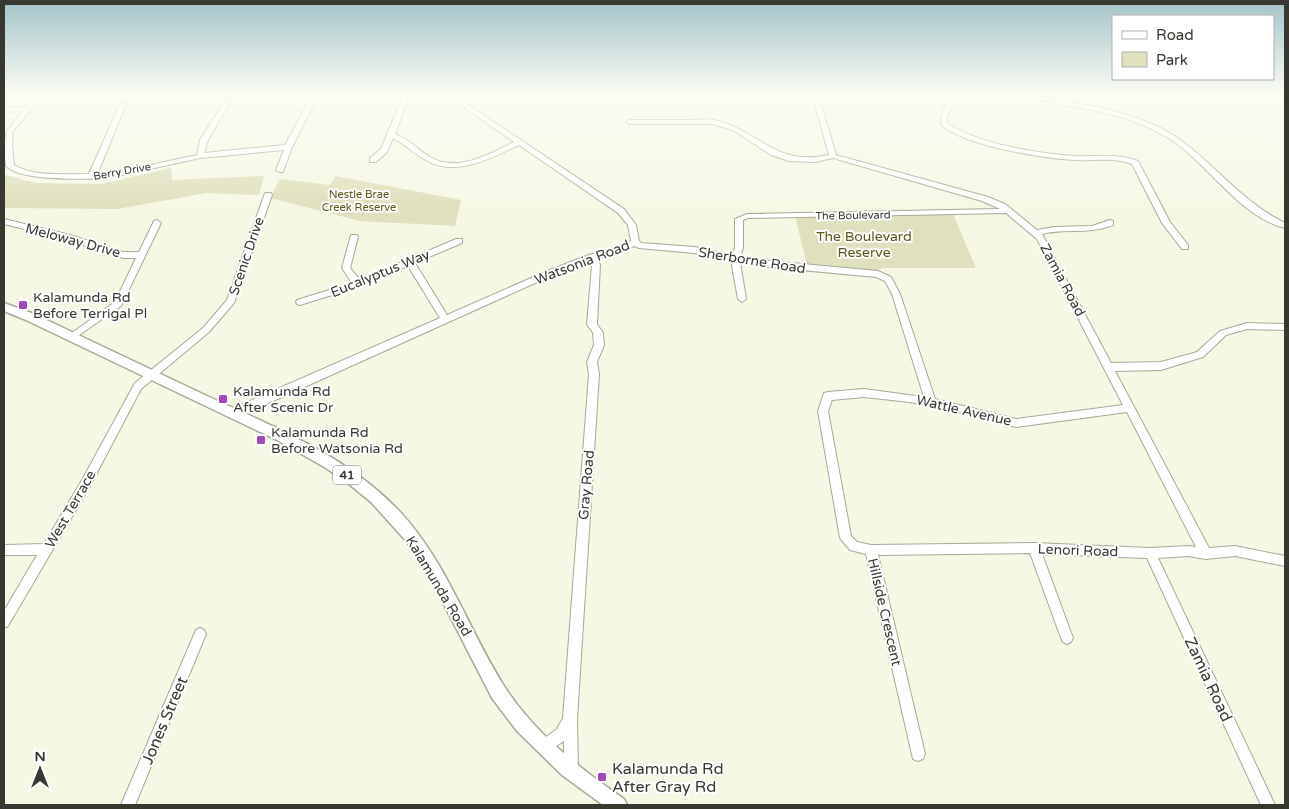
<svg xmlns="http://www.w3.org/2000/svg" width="1289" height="809" viewBox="0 0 1289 809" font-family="'Varela Round',sans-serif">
	<rect width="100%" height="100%" fill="#f7f8e4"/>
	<!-- green -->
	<path fill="#dfe1bc" d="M171 168 172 180 264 176 259 195 206 193 117 209 4 208V176L6 175 36 183 101 184Z
		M336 176 461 200 455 226 360 221 270 198 280 179 330 185Z
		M953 214 976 268H883L869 273 808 269 795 216Z"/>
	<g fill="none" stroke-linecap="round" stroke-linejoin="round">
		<defs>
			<path id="minor" d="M38 94H44L13 131 12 145 14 165C34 177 66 174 89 174L120 104 125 103 126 104 97 175H104L197 155 200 140 226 99 229 97 232 99 208 140 204 153 285 145 313 94H319L292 147 283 172H280L276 170 284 150 200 158 104 179C80 178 24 182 6 166L4 145 7 131 23 111 4 112V108L26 107Z
				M404 94H410L395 134C409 139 418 150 430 157 457 173 490 154 514 142L445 94H452L624 209 636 225 639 241 641 243 694 247 732 255 735 248V219L747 214 1000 209 982 201 833 158 815 162 789 161 771 155 733 130 712 124H629L626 122 629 120C648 120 668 120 687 120 696 120 706 119 714 120 761 131 774 167 829 155L812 94H818L836 155 988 197 1005 204 1037 230 1054 227 1092 226 1110 220 1113 221V225C1088 235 1066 228 1042 234L1111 363 1161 362 1197 352 1220 331 1247 323 1285 324V330L1247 329 1226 335 1203 357 1161 370 1115 371 1209 548 1235 546 1285 556V566L1235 556 1206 559 1188 556 1158 558 1275 805H1261L1147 558 1042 554 1073 638 1071 642 1067 644 1063 642 1061 638 1030 553 878 555 925 754 923 759 918 761 913 759 866 554 850 550 840 538 818 411 824 393 828 392 864 389 924 397 892 294 885 281 876 277 758 266 740 262 746 299 742 302 738 299 731 260 694 253 639 248 634 246 626 250 597 258 600 265 597 324 603 333 604 345 597 362 599 374 577 719 578 772 576 777 571 779 566 777 564 772V741L544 754 539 752 537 747 539 742 557 729 563 718 589 374 587 362 594 345 593 333 587 324 592 265 590 261 553 275 280 398 233 417 229 416 228 413 229 410 440 318 408 266 361 286 300 305 297 304 296 302 297 300 352 283 342 268 351 235H357L358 237 350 268 360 280 456 239H462V243L415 263 447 315 547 271 589 255 620 246 631 241 628 225 618 213 519 145C491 158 455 178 426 160 414 154 405 144 393 138L387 152 376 162H370V158L381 149ZM1006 213 1037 239 1123 405 1016 419 935 399 900 294 891 277 878 271 758 260 740 257 743 248V220L748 218ZM864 397 910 402 948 409 1016 427 1127 412 1196 547 1188 546 1150 548 1034 543 871 545 857 542 851 536 828 411 832 400Z
				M950 94H956L947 117V123C978 144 1036 153 1073 156 1095 157 1116 153 1138 161L1170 222 1188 245V249H1182L1162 223 1132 164C1113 157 1094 161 1074 160 1042 158 963 146 941 124V117Z
				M1012 94C1030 94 1047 98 1065 101 1107 109 1153 117 1187 145 1220 171 1246 204 1285 223V228C1237 216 1207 160 1165 136 1121 110 1065 106 1015 96Z
				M265 193H271L272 195 234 303 209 332 141 389 90 486 8 626 4 628V611L37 555H4V545L44 544 82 480 135 383 203 328 227 300Z
				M4 219 70 235 123 252H139L154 221 157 220 161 223 121 306 72 340 67 337 69 335 115 302 136 258H123L65 239 4 224Z
				M200 628 204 630 206 634 135 805H121L196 630Z"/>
			<path id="major" d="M4 303 34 314C92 342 151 369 209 397 277 428 349 457 401 513 447 563 468 629 504 686 534 733 579 768 624 799L627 805H603L562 775 517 731 492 698 434 585 407 542 371 502 349 484 326 468 277 440 26 320 4 311Z"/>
		</defs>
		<!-- minor casing -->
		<use href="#minor" stroke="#a7a896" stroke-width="2"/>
		<!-- major casing -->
		<use href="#major" stroke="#a7a896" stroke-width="3"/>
		<!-- minor -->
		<use href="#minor" fill="#fff" fill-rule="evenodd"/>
		<!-- major -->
		<use href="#major" fill="#fff" fill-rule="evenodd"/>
	</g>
	<!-- sky -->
	<linearGradient id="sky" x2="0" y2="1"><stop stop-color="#a2c4ca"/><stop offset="0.45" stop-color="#fbfcf3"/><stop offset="1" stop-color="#fbfcf3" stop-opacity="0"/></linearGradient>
	<rect width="1289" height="207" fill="url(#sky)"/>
	<!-- markers -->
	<g fill="#a04ab7" stroke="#fff" stroke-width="2">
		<rect x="18" y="300" width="10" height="10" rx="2.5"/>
		<rect x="218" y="394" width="10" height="10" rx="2.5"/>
		<rect x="256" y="435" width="10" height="10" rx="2.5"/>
		<rect x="597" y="772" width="10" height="10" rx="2.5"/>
	</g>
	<g text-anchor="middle" stroke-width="4" stroke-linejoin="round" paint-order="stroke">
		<!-- far-street labels -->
		<g font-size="11" fill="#373830" stroke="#fff">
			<text transform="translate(122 171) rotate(-10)" y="4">Berry Drive</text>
			<text transform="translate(853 215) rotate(-1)" y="4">The Boulevard</text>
		</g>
		<!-- far-park labels -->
		<g font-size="11" fill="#5b5a16" stroke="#fff">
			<text x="359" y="198">Nestle Brae<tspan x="359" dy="13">Creek Reserve</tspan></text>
		</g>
		<!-- shield labels -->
		<rect fill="#fff" stroke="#73746e" stroke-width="1" x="333" y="465.5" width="28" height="19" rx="4"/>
		<g font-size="12" font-weight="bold" fill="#373830">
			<text x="347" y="479">41</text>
		</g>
		<!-- park labels -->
		<g font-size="14" fill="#5b5a16" stroke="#fff">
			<text x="864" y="241">The Boulevard<tspan x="864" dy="16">Reserve</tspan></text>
		</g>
		<!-- street labels -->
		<g font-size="14" fill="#373830" stroke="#fff">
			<text transform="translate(73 240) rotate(15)" y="5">Meloway Drive</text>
			<text transform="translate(246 256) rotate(-71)" y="5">Scenic Drive</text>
			<text transform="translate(752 260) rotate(9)" y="5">Sherborne Road</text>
			<text transform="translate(582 262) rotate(-21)" y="5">Watsonia Road</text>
			<text transform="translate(380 273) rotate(-22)" y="5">Eucalyptus Way</text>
			<text transform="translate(1063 280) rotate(62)" y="5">Zamia Road</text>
			<text transform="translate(964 410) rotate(13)" y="5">Wattle Avenue</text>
			<text transform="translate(586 485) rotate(-85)" y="5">Gray Road</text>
			<text transform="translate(70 509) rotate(-60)" y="5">West Terrace</text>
			<text transform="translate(1078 550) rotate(2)" y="5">Lenori Road</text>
			<text transform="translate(439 586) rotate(59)" y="5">Kalamunda Road</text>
			<text transform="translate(885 612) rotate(77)" y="5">Hillside Crescent</text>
		</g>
		<!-- poi labels -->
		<g font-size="14" fill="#373830" stroke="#fff" text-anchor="start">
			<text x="33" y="302">Kalamunda Rd<tspan x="33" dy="16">Before Terrigal Pl</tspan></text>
			<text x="233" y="396">Kalamunda Rd<tspan x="233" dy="16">After Scenic Dr</tspan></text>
			<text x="271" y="437">Kalamunda Rd<tspan x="271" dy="16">Before Watsonia Rd</tspan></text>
		</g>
		<!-- near-street labels -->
		<g font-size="16" fill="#373830" stroke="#fff">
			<text transform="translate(1209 679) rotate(65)" y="6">Zamia Road</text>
			<text transform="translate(164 720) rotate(-67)" y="6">Jones Street</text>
		</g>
		<!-- near-poi labels -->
		<g font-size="16" fill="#373830" stroke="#fff" text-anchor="start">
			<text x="612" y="774">Kalamunda Rd<tspan x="612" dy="18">After Gray Rd</tspan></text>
		</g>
	</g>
	<!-- border -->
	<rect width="1289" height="809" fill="none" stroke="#373830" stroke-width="10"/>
	<!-- legend -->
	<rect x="1112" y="15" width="162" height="65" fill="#ffffff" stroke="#afafac"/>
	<rect x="1122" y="31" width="25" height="8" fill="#ffffff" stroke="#afafac"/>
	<text x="1156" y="40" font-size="15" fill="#373830">Road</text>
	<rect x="1122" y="52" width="25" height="15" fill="#dfe1bc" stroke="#afafac"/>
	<text x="1156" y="65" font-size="15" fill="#373830">Park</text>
	<!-- north arrow -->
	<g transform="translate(40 769)" stroke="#ffffff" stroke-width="4" paint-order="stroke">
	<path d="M0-4L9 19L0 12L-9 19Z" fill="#373830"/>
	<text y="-8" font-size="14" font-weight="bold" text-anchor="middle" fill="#373830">N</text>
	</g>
</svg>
